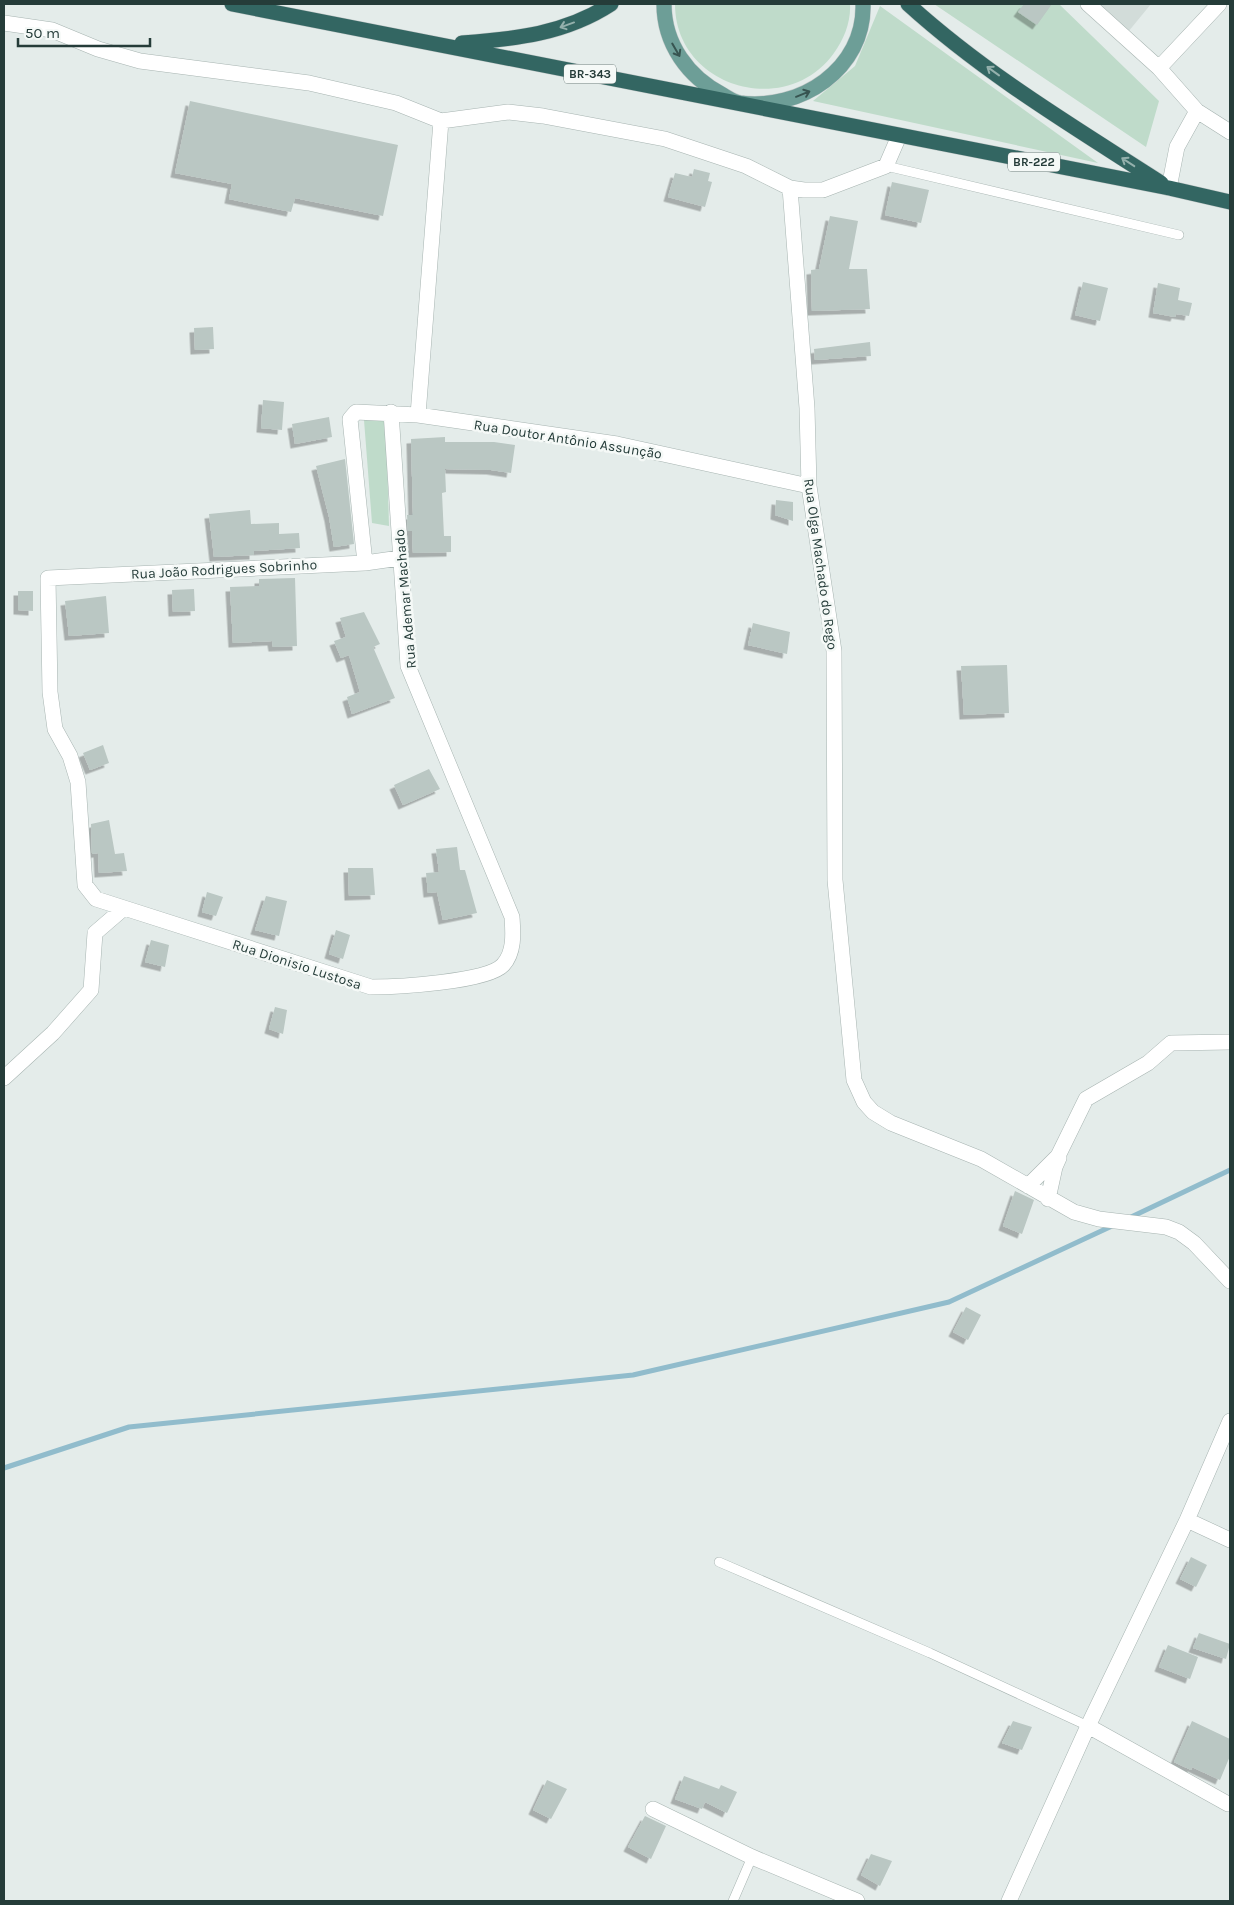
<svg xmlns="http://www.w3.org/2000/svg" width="1234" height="1905" viewBox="0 0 1234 1905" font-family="Karla,sans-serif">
	<defs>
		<filter id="shadow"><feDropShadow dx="-4.5" dy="4.5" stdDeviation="0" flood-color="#0004"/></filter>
	</defs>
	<rect width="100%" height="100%" fill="#e4ecea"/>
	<!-- built -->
	<path fill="#d2dcd9" d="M1097 4H1151L1128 32Z"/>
	<!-- green -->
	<path fill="#bfdbca" d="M675 4H850C851 22 844 39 834 53 786 120 675 87 675 4Z
		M934 4H1059L1159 101 1146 147Z
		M880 6 1098 163 813 101 855 66Z
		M364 420H386L389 526 372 523Z"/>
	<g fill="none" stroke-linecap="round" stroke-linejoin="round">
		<!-- stream -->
		<path stroke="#91bccc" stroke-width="5" d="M1129 1218 1230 1170
			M4 1468 129 1427 633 1375 949 1302 1112 1226"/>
	</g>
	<!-- building -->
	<path fill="#bac7c3" filter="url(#shadow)" d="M1024 4H1052L1037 25 1018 12Z
		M190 101 398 145 383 216 295 198 291 212 229 199 232 184 175 173Z
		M694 169 710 173 708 181 712 182 705 207 668 197 675 173 692 177Z
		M892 182 929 190 921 223 885 215Z
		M830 216 858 221 849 269H867L870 309 812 311 811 270 819 269Z
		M1083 282 1108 288 1100 321 1075 315Z
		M1158 283 1180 288 1178 300 1192 303 1189 316 1176 314 1175 317 1153 313Z
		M213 327 214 349 195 350 194 328Z
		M870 342 871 356 815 360 814 349Z
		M263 400 284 402 282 430 261 428Z
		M329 417 332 437 295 444 292 424Z
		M445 437V442H494L515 445 511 473 491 470 445 469 446 492 442 493 444 536H451V552L413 553 412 531H408L407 515H413L411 439Z
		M345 459 354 544 334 547 329 517 316 466Z
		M776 500 793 502V521L775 515Z
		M250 510 251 524 279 523V534L299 533 300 548 254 551V555L214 557 209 514Z
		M295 578 297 646 273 647 272 641 233 643 230 587 259 586V579Z
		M194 589 195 611 173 612 172 590Z
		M18 591H33V611L18 610Z
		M106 596 109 633 69 636 65 601Z
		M364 612 380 644 373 647 395 698 352 714 347 697 360 692 349 655 341 658 334 641 346 637 340 618Z
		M753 623 790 632 787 654 748 645Z
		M1007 665 1009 713 964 715 961 666Z
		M103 745 109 763 90 770 83 753Z
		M429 769 440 789 403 805 394 785Z
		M109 820 115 854 124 853 127 871 99 873 98 853 92 854 91 824Z
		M457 847 460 870H465L477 913 443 920 437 892 428 893 426 873 439 872 436 849Z
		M348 868H373L375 895 349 896Z
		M207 892 223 897 216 916 202 912Z
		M266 896 287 901 279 936 255 930Z
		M336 930 350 935 343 959 329 954Z
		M151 940 169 945 165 967 145 962Z
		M275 1007 287 1010 283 1034 269 1029Z
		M1015 1191 1034 1200 1022 1234 1003 1226Z
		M966 1307 981 1315 968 1340 953 1332Z
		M1191 1557 1207 1565 1196 1587 1180 1579Z
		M1199 1633 1230 1644 1226 1659 1193 1648Z
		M1168 1645 1198 1657 1190 1679 1159 1667Z
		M1013 1721 1032 1727 1022 1750 1002 1743Z
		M1192 1721 1230 1739V1756L1220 1780 1192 1767 1191 1770 1174 1762Z
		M684 1776 719 1789 721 1785 737 1792 727 1813 705 1802 702 1809 675 1799Z
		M547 1780 567 1789 551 1819 533 1810Z
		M645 1816 666 1826 651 1859 628 1847Z
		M871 1854 892 1861 880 1886 861 1875Z"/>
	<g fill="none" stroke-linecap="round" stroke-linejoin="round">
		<defs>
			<path id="lane" d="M886 166 1179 235
				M719 1562 930 1653 1088 1726
				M733 1901 752 1857"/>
			<path id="street" d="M1088 4 1159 68 1197 111 1230 132
				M4 23 52 30 98 49 140 61 309 83 396 103 441 121 508 112 543 116 665 139 746 166 790 188 804 190H823L886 166 899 136
				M1159 68 1219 4
				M790 188 807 408 809 486 834 651 835 880 854 1080 864 1102 873 1112 891 1123 981 1159 1074 1212 1099 1219 1166 1227 1179 1232 1194 1243 1230 1281
				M1169 188 1177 147 1197 111
				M391 412 408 666 512 917C513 932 515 952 503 965 487 982 397 987 371 987L96 899 85 885 78 782 70 756 55 729 50 692 48 578 365 563 400 558
				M418 415 441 121
				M365 563 350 419 356 412 418 415 617 444 809 486
				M4 1078 53 1033 91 990 95 933 124 908
				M1028 1186 1058 1156 1086 1099 1148 1063 1171 1043 1230 1042
				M1048 1199 1055 1167 1059 1158
				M1187 1520 1230 1540
				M1088 1726 1228 1804
				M653 1809 752 1857 857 1901
				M1009 1901 1088 1726 1187 1520 1230 1421"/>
			<path id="primary" d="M664 4C664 44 688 77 723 95 728 98 734 102 740 103 800 111 865 69 863 4"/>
			<path id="highway" d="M232 4 1169 188 1230 202
				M908 4C985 74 1074 127 1161 183
				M462 43C515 39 565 34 611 4"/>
		</defs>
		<!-- lane casing -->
		<use href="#lane" stroke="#a7b4b1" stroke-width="10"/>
		<!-- street casing -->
		<use href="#street" stroke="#a7b4b1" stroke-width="16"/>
		<!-- primary casing -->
		<use href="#primary" stroke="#c2c8c8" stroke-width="16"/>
		<!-- highway casing -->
		<use href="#highway" stroke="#c2c8c8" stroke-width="16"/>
		<!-- lane -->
		<use href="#lane" stroke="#fff" stroke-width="9"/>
		<!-- street -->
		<use href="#street" stroke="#fff" stroke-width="15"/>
		<!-- primary -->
		<use href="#primary" stroke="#6d9e97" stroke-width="15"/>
		<!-- highway -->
		<use href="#highway" stroke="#336662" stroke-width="15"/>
	</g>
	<!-- one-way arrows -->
	<defs><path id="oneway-shaft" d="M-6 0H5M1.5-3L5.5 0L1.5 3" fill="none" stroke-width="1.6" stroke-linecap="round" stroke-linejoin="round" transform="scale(1.25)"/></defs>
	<g stroke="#94b0ac">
		<use href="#oneway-shaft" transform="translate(567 25) rotate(160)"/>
		<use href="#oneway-shaft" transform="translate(993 71) rotate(-144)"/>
		<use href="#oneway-shaft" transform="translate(1128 162) rotate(-147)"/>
	</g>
	<g stroke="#375450">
		<use href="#oneway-shaft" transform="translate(676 50) rotate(60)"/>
		<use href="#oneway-shaft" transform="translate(803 94) rotate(-22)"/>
	</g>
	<g text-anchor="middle" stroke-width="5" stroke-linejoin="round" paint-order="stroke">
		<!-- shield labels -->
		<g fill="#f5f9f7" stroke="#637572" stroke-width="1">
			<rect x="564" y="64.5" width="52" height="19" rx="4"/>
			<rect x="1008" y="152.5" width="52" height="19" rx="4"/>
		</g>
		<g font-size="12" font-weight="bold" fill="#253c39">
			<text x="590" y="78">BR-343</text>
			<text x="1034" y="166">BR-222</text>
		</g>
		<!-- street labels -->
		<g font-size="14" fill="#253c39" stroke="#f5f9f7">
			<text transform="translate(568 439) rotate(9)" y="5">Rua Doutor Antônio Assunção</text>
			<text transform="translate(821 564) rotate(82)" y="5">Rua Olga Machado do Rego</text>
			<text transform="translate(224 569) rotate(-3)" y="5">Rua João Rodrigues Sobrinho</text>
			<text transform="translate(405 599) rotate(-95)" y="5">Rua Ademar Machado</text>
			<text transform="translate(297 964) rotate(18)" y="5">Rua Dionisio Lustosa</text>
		</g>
	</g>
	<!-- border -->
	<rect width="1234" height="1905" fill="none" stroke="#253c39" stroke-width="10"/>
	<!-- scale -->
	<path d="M18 38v8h132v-8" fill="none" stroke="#253c39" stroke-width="2.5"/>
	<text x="25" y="38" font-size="15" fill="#253c39" stroke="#f5f9f7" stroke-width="4" paint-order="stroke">50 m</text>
</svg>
